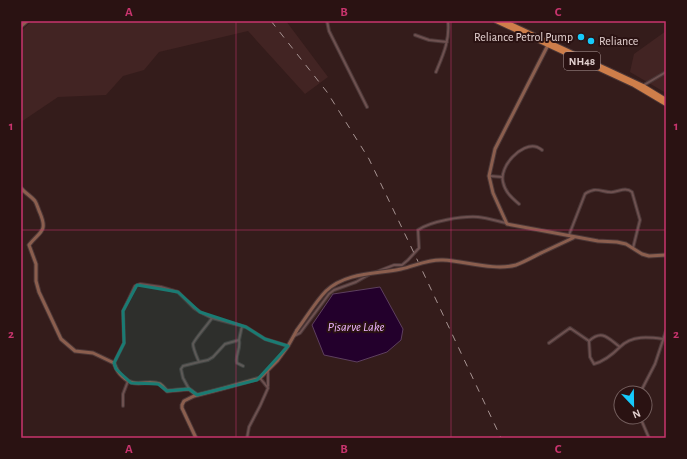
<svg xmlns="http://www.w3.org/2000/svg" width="687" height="459" viewBox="0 0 687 459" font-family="'Alegreya Sans',sans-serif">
	<rect width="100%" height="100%" fill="#341c1b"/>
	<!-- built -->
	<path fill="#422423" d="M32 21H286L328 77 305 94 248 31 159 52 144 70 123 76 106 95 58 97 21 122V31Z
		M666 31V93L630 72 634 54Z"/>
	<!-- water -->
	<path fill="#23002c" stroke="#5d3f5e" d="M380 287 403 329 401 340 387 352 357 362 324 355 312 325 333 294Z"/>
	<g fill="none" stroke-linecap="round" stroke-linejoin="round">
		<defs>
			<path id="street" d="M327 21 329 31 367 107
				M415 35 429 40 447 42
				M436 72C443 55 450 40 448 21
				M644 85 666 72
				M490 176 502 177
				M519 204C512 198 505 192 503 182 499 167 521 142 537 147 539 148 541 149 542 150
				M569 235 585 194C587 192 590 191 594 190 600 189 606 193 613 192 620 191 626 187 632 192L640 220 633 248
				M376 272 394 265H402L408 260 419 248 418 230C431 221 462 216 478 217 487 218 497 221 506 223
				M212 318C209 323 194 340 193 344 193 349 197 357 199 362L208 360 213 357 225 344 239 340 242 326
				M294 336 300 333 329 294 334 290 356 282 370 274
				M239 340C241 349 235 355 237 363L243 366
				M549 343 570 328 589 341
				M620 347C608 338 602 329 589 341L590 357 594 364C605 361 613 354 620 347 632 335 649 337 663 339
				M114 363 124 343 123 311 135 286 140 284 161 287 178 292 194 308 200 312 212 318 246 327 265 339 288 346
				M268 386V371
				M189 389 183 378 181 369 183 366 199 362
				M640 393 655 364 666 331
				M123 406V394L128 381
				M640 417 649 438
				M247 438 249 427 260 406 268 388 260 378"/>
			<path id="secondary" d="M21 26 27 21
				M548 45 495 149 489 176 493 193 507 224 598 241 617 242 626 244 642 254 649 256 666 255
				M21 188C25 193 31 196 35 201 37 204 38 209 40 213 48 232 40 231 29 245L36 264V281L39 292 61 339 75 351 93 353 114 363C116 369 118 373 123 377 135 389 147 379 160 384 163 386 165 389 167 391L189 389 197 395
				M541 253 573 238
				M196 438 182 408V405L184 401 194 396 221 389 260 378 277 361 288 346 297 330"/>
			<path id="highway" d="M496 21 634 85 666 104
				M504 21 643 86 666 100"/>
		</defs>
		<!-- street casing -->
		<use href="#street" stroke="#4b3737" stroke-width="4"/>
		<!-- secondary casing -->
		<use href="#secondary" stroke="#4b3737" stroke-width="5"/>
		<!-- highway casing -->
		<use href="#highway" stroke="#4b3737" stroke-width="6"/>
		<!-- street -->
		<use href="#street" stroke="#6e5150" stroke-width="2"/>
		<!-- secondary -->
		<use href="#secondary" stroke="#8b5e4e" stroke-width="3"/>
		<!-- highway -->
		<use href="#highway" stroke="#ce7e4a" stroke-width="4"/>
		<!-- rail -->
		<path stroke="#a79392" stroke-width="1" stroke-dasharray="7 7" stroke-linecap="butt" d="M271 21 327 92 369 159 414 253 501 438"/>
		<defs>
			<path id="secondary-bridge" d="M297 330C306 318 316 301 326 291 346 272 377 274 401 269 415 266 428 259 443 260 465 261 494 271 516 265 524 262 533 257 541 253"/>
		</defs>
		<!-- secondary-bridge casing -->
		<use href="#secondary-bridge" stroke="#4b3737" stroke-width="5" stroke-linecap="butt"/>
		<!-- secondary-bridge -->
		<use href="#secondary-bridge" stroke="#8b5e4e" stroke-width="3"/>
	</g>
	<!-- marked area -->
	<path fill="#1a7b73" fill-opacity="0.2" stroke="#1a7b73" stroke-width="3" stroke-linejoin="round" d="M137 285 178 292 200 312 246 327 265 339 288 346 257 380 197 395 189 389 167 391 158 384 131 383 116 369 114 363 124 343 123 311Z"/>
	<!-- grid -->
	<path fill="none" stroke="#c7346d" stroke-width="1" stroke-opacity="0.55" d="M236 21V438M451 21V438M21 230H666"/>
	<!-- markers -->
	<g fill="#16cafb" stroke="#2a1212" stroke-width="1.5">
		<circle cx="581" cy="37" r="4"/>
		<circle cx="591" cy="41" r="4"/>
	</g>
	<g text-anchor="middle" stroke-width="4" stroke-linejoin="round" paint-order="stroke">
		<!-- shield labels -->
		<rect fill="#2a1212" stroke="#ac9898" stroke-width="1" x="564" y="52" width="36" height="18" rx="3"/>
		<g font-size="11" font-weight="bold" fill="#e4d2d1">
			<text x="582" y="65">NH48</text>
		</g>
		<!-- poi labels -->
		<g font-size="12" fill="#e4d2d1" stroke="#2a1212" text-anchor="end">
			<text x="573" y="41">Reliance Petrol Pump</text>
			<text x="599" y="45" text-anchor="start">Reliance</text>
		</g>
		<!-- water labels -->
		<g font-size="13" font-style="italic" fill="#edb5fe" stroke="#2a1212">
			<text x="356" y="331">Pisarve Lake</text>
		</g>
	</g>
	<!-- border -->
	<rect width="687" height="459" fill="none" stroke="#2a1212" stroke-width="44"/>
	<!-- north arrow -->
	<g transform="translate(633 405) rotate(158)"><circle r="19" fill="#2a1212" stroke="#745f5e"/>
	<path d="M0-3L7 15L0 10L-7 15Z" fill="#16cafb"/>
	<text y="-6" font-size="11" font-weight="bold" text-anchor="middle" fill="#e4d2d1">N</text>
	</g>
	<rect x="22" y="22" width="643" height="415" fill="none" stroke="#c7346d" stroke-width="1.5"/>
	<g font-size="13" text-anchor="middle" font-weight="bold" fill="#c7346d">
		<text x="129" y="16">A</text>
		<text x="344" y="16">B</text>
		<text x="558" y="16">C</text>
		<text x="11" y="130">1</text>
		<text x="676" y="130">1</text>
		<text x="11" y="338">2</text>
		<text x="676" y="338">2</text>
		<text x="129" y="453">A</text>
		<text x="344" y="453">B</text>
		<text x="558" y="453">C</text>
	</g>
</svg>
